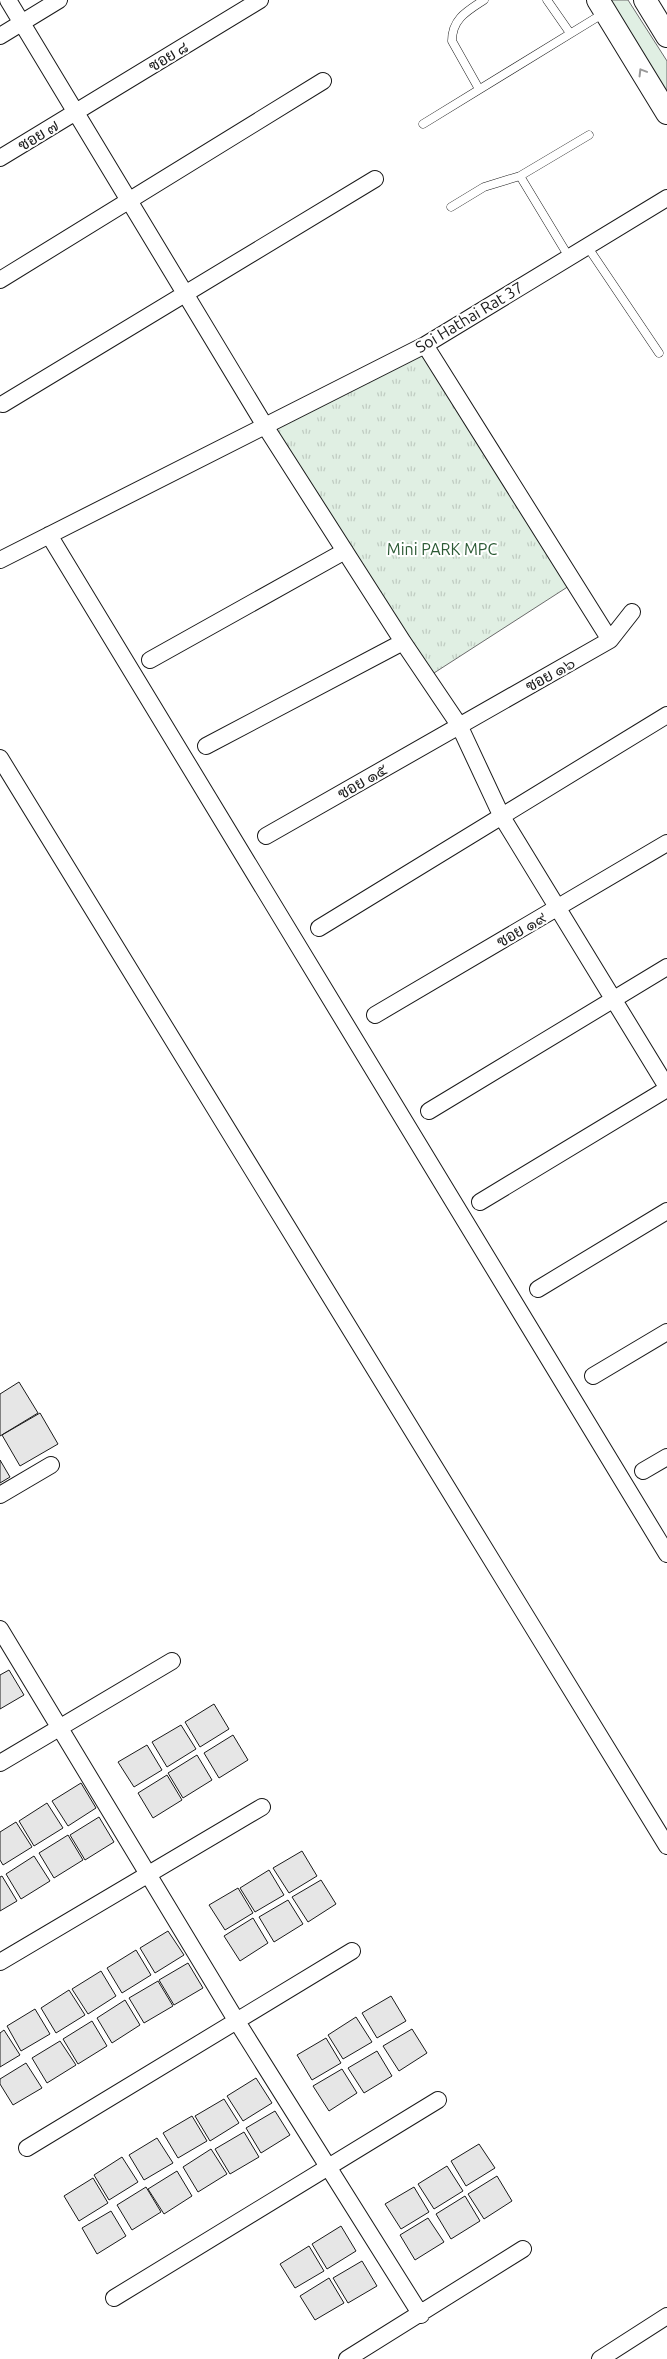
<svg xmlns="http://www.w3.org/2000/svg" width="667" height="2359" viewBox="0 0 667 2359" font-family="Ubuntu,Sarabun,sans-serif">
	<defs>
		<pattern id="park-tufts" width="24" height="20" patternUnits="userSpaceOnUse" patternTransform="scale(1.25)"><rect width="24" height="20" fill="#e0efe3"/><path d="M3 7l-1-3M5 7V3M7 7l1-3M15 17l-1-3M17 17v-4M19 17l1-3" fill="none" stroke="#c0ccc2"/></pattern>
	</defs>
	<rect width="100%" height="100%" fill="#fff"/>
	<!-- grass -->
	<path fill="#e0efe3" stroke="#6a6a6a" d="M605 0H628L667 61V100Z"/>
	<!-- park -->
	<path fill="url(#park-tufts)" stroke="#6a6a6a" d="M419 348 569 586 420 682 268 430Z"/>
	<!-- building -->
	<path fill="#e6e6e6" stroke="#1a1a1a" d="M19 1382 38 1413 0 1436V1394Z
		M40 1413 58 1444 20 1466 2 1435Z
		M0 1460 10 1477 0 1483Z
		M9 1670 24 1695 0 1709V1675Z
		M214 1704 229 1729 200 1747 185 1722Z
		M181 1725 196 1749 167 1767 152 1742Z
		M233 1735 248 1760 219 1778 204 1753Z
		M147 1745 162 1770 134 1787 118 1762Z
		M197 1755 212 1780 183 1798 168 1773Z
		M167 1775 182 1800 153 1818 138 1793Z
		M81 1783 96 1808 68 1826 52 1801Z
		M47 1803 63 1828 34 1846 19 1821Z
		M99 1817 114 1842 85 1860 70 1835Z
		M16 1822 32 1847 3 1865 0 1860V1832Z
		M68 1835 83 1860 54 1878 39 1853Z
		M302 1851 317 1876 289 1893 273 1868Z
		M34 1856 50 1881 21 1899 6 1874Z
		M269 1870 284 1895 255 1912 240 1888Z
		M2 1876 17 1901 0 1911V1877Z
		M321 1880 336 1904 308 1922 292 1897Z
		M238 1888 253 1913 225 1930 209 1905Z
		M288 1900 303 1924 274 1942 259 1917Z
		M253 1918 268 1943 240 1961 224 1936Z
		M168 1931 184 1955 155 1973 140 1948Z
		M136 1950 151 1975 122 1993 107 1968Z
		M188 1963 203 1988 174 2005 159 1980Z
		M101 1971 116 1996 88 2014 72 1989Z
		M158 1981 173 2006 144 2023 129 1998Z
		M69 1990 85 2015 56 2033 41 2008Z
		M391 1996 406 2021 377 2038 362 2013Z
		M125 2000 140 2025 112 2043 97 2018Z
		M35 2009 50 2034 21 2051 7 2026Z
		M356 2017 372 2042 343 2059 328 2035Z
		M92 2021 107 2046 78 2064 63 2039Z
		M412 2029 427 2053 399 2071 383 2046Z
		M4 2030 20 2055 0 2067V2033Z
		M326 2038 341 2063 312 2080 297 2055Z
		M60 2041 76 2065 47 2083 32 2058Z
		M377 2051 392 2076 364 2093 348 2068Z
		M26 2063 42 2088 13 2105 0 2084V2079Z
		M342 2069 357 2093 329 2111 313 2086Z
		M256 2078 272 2103 243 2121 227 2096Z
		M224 2099 239 2123 210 2141 195 2116Z
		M275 2111 290 2135 261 2153 246 2128Z
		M192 2116 207 2141 178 2158 163 2133Z
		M244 2132 259 2157 230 2174 215 2149Z
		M157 2138 173 2163 144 2180 129 2155Z
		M479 2144 495 2168 466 2186 451 2161Z
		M211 2149 227 2174 198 2192 183 2167Z
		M122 2157 138 2182 109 2200 94 2175Z
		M447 2166 463 2191 434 2209 418 2184Z
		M177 2171 192 2196 164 2214 148 2189Z
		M497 2176 512 2201 484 2219 468 2194Z
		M93 2178 108 2203 79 2221 64 2196Z
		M146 2187 161 2212 132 2230 117 2205Z
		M414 2187 429 2212 401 2229 385 2204Z
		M465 2196 480 2221 451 2239 436 2214Z
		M111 2211 126 2236 97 2254 82 2228Z
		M428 2218 444 2242 415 2260 400 2235Z
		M341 2226 356 2251 327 2269 312 2244Z
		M309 2246 324 2271 295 2288 280 2264Z
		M362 2261 377 2286 348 2303 333 2278Z
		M329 2278 344 2303 315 2320 300 2296Z"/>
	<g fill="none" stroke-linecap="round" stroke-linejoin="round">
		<defs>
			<path id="service" d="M547 0 570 33
				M479 89 452 41C452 19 467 11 484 0
				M423 124 604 13
				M520 176 569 257
				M451 207 484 187 520 176 589 135
				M587 246 659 353"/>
			<path id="minor" d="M8 0 265 426 403 642 459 725 502 817 667 1087
				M0 36 59 0
				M0 158 260 0
				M0 280 323 81
				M425 345 610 640
				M3 404 375 179
				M49 535 667 1554
				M0 560 425 345 667 198
				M150 660 345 551
				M206 746 403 642
				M0 758 667 1846
				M266 836 610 640 632 612
				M319 928 667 715
				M375 1015 667 843
				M429 1111 667 967
				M480 1202 667 1089
				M538 1289 667 1211
				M593 1376 667 1332
				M643 1471 667 1457
				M0 1495 51 1465
				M0 1629 236 2020 421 2315
				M0 1763 172 1661
				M0 1962 262 1807
				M27 2148 352 1951
				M114 2298 438 2100
				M347 2359 523 2249
				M600 2359 667 2316"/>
			<path id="secondary" d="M598 0 667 113
				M645 0 667 36"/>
		</defs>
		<!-- service casing -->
		<use href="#service" stroke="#1a1a1a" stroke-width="9"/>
		<!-- minor casing -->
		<use href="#minor" stroke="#1a1a1a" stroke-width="18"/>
		<!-- secondary casing -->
		<use href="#secondary" stroke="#1a1a1a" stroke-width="24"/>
		<!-- service -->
		<use href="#service" stroke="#fff" stroke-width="8"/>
		<!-- minor -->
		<use href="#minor" stroke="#fff" stroke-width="16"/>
		<!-- secondary -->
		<use href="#secondary" stroke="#fff" stroke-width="22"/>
	</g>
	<!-- one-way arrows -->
	<defs><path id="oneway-chevron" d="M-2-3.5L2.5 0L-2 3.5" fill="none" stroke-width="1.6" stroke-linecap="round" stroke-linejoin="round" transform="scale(1.25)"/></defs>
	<use stroke="#989898" href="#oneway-chevron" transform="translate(642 72) rotate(-121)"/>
	<g text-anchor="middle" stroke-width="4" stroke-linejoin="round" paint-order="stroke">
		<!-- street labels -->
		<g font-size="16" fill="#1a1a1a" stroke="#fff">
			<text transform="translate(168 56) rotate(-31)" y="6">ซอย ๘</text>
			<text transform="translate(38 135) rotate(-31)" y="6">ซอย ๗</text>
			<text transform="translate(469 317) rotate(-31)" y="6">Soi Hathai Rat 37</text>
			<text transform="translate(550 674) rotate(-29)" y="6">ซอย ๑๖</text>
			<text transform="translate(362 781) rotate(-30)" y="6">ซอย ๑๕</text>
			<text transform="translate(521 929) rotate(-30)" y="6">ซอย ๑๙</text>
		</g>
		<!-- park labels -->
		<g font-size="16" fill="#2b5a34" stroke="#fff">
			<text x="442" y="555">Mini PARK MPC</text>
		</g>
	</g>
</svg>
